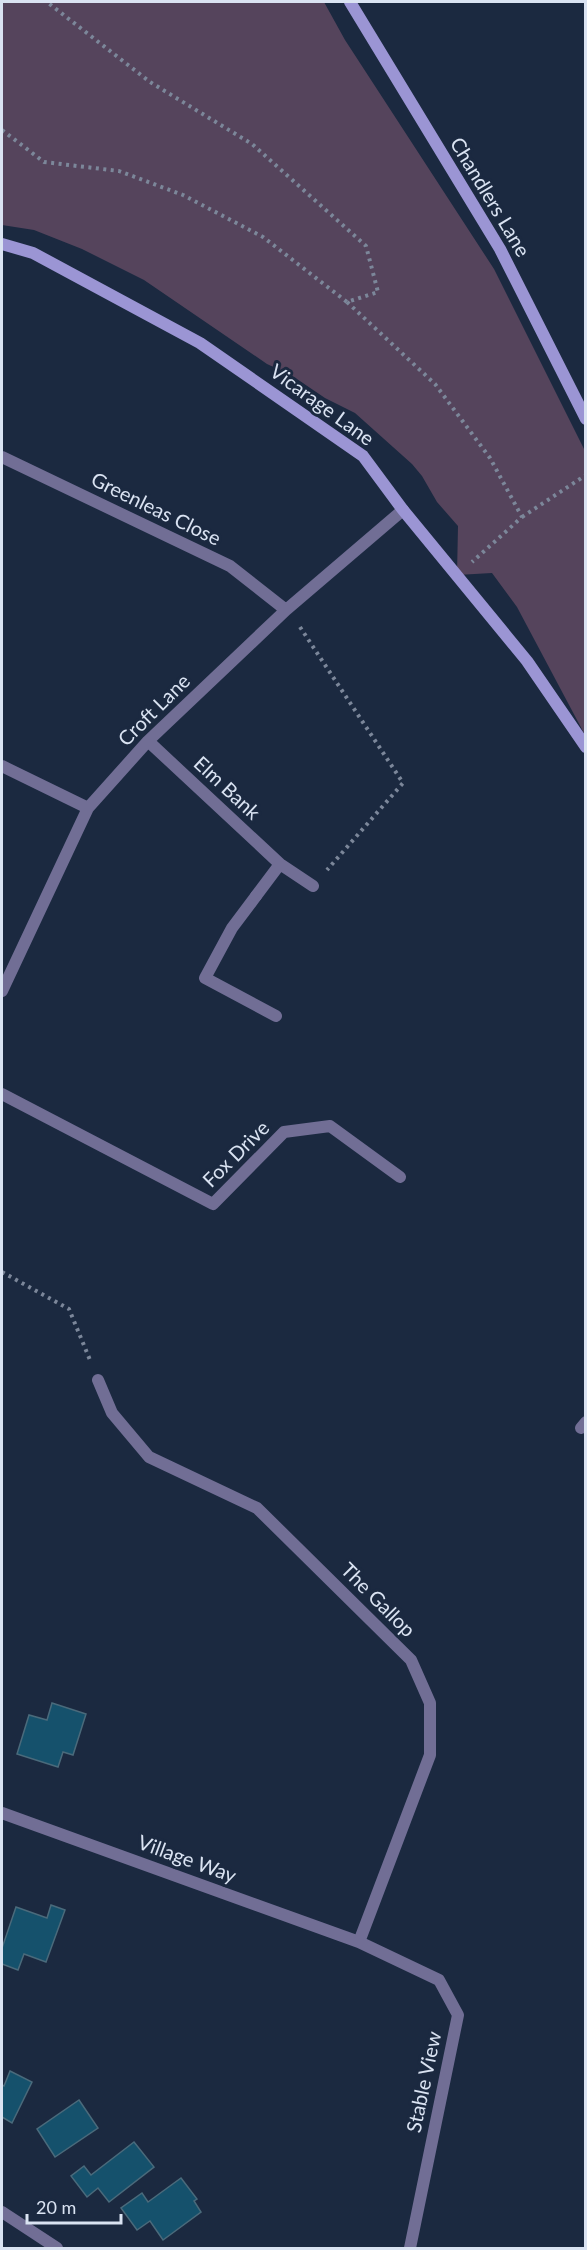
<svg xmlns="http://www.w3.org/2000/svg" width="587" height="2250" viewBox="0 0 587 2250" font-family="Lato,sans-serif">
	<rect width="100%" height="100%" fill="#1b2940"/>
	<!-- green -->
	<path fill="#55445c" d="M2 2H324L345 40 494 269 585 451V735L517 607 492 573 457 575 458 526 437 502 422 476 412 464 355 413 325 398 291 375 267 364 144 280 82 249 34 230 2 225Z"/>
	<!-- building -->
	<path fill="#15516c" stroke="#4a6a7b" stroke-width="1.5" d="M52 1703 86 1714 73 1755 63 1752 58 1767 17 1754 29 1715 47 1720Z
		M51 1905 65 1910 46 1962 24 1954 18 1970 2 1964V1948L16 1907 47 1918Z
		M10 2071 32 2082 12 2123 2 2117V2085L4 2086Z
		M79 2100 98 2128 55 2157 37 2129Z
		M134 2142 154 2167 109 2202 98 2188 87 2197 71 2176 84 2166 91 2175Z
		M181 2178 197 2199 194 2201 201 2212 163 2240 150 2221 137 2230 121 2208 142 2193 148 2202Z"/>
	<g fill="none" stroke-linecap="round" stroke-linejoin="round">
		<!-- path -->
		<path stroke="#7c879a" stroke-width="4" stroke-dasharray="3 4.5" stroke-linecap="butt" d="M2 130 44 162 119 171 183 195 263 237 347 302 378 292 366 246 252 144 150 82 47 2
			M347 302 435 384 490 458 522 517 472 562
			M522 517 586 475
			M300 627 403 783 327 870
			M2 1272 69 1309 90 1360"/>
		<!-- lane -->
		<path stroke="#716e95" stroke-width="12" d="M256 896 232 928 205 978 276 1016"/>
		<!-- street -->
		<path stroke="#716e95" stroke-width="12" d="M2 457 230 566 286 610
			M148 741 280 864 313 886
			M2 766 88 808
			M256 896 280 864
			M2 991 88 808 148 741 286 610 403 510
			M2 1094 213 1204 284 1132 330 1126 400 1177
			M98 1380 112 1413 149 1457 257 1508 411 1660 430 1703V1755L359 1942
			M581 1428 586 1422
			M2 1813 359 1942 439 1980 458 2015 410 2248
			M2 2212 57 2248"/>
		<!-- secondary -->
		<path stroke="#9b95d4" stroke-width="12" d="M350 2 500 249 586 419
			M2 244 33 253 200 343 363 456 403 510 527 661 586 747"/>
	</g>
	<g text-anchor="middle" stroke-width="6" stroke-linejoin="round" paint-order="stroke">
		<!-- street labels -->
		<g font-size="20" fill="#dae3f2" stroke="#1b2940">
			<text transform="translate(490 197) rotate(59)" y="7">Chandlers Lane</text>
			<text transform="translate(322 405) rotate(36)" y="7">Vicarage Lane</text>
			<text transform="translate(156 509) rotate(26)" y="7">Greenleas Close</text>
			<text transform="translate(154 710) rotate(-45)" y="7">Croft Lane</text>
			<text transform="translate(227 788) rotate(43)" y="7">Elm Bank</text>
			<text transform="translate(236 1154) rotate(-45)" y="7">Fox Drive</text>
			<text transform="translate(378 1600) rotate(45)" y="7">The Gallop</text>
			<text transform="translate(187 1859) rotate(20)" y="7">Village Way</text>
			<text transform="translate(424 2082) rotate(-78)" y="7">Stable View</text>
		</g>
	</g>
	<!-- border -->
	<rect width="587" height="2250" fill="none" stroke="#dae3f2" stroke-width="6"/>
	<!-- scale -->
	<path d="M27 2214v9h94v-9" fill="none" stroke="#dae3f2" stroke-width="3"/>
	<text x="36" y="2214" font-size="18" fill="#dae3f2" stroke="#1b2940" stroke-width="4.5" paint-order="stroke">20 m</text>
</svg>
